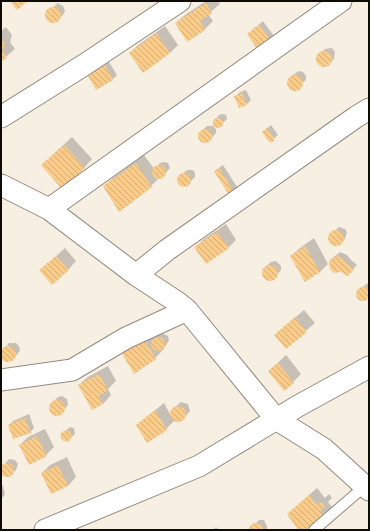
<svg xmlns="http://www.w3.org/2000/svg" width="370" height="531" viewBox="0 0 370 531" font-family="'PT Sans',sans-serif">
	<defs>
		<pattern id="building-back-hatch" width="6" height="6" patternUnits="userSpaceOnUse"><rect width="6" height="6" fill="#facb89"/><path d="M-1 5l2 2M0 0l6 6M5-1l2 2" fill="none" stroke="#d5ad75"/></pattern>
	</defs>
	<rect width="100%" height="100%" fill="#f8efe3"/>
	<!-- shadow -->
	<path fill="#0003" d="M206 1H218L220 4 208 14 213 21 205 29 187 40 176 23 185 15Z
		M57 3 63 6 65 11 63 15 54 22 48 20 46 16 48 9 57 5 56 4 52 6Z
		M263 21 274 36 270 40 248 34Z
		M165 26 178 45 170 53H130L138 45Z
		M6 27 12 35 10 42 15 49 1 61V31Z
		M332 48 335 52 334 59 327 65 320 64 318 61V56L325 49Z
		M109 62 117 75 113 79 97 88 89 76 93 72Z
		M299 71 303 72 306 76V80L294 90 290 88 288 84 290 77Z
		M246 90 251 100 247 104 236 96 240 92Z
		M223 114 226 115 227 119 225 121 218 127 214 125 215 120 219 115Z
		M271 125 278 135 270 142 263 132Z
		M207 126H213L216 129V133L209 141 205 143 200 139V133Z
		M72 137 92 159 84 168 50 157Z
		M144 155 155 170 160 163 164 162 168 163 170 168 163 176 159 178 151 186 120 211 105 186 113 178Z
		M223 165 239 190 235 194 215 171Z
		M187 170H193L195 173V177L186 186H182L178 181 179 177Z
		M226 224 236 240 228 248 196 247 204 239Z
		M339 227 345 229 347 232 345 239 337 245 332 244 329 241V236Z
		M314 238 328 264 320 272 305 280 291 256 300 248Z
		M65 248 76 261 68 270H41Z
		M340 252 347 255 350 259 357 265 347 275 341 271 335 272 330 266 331 260Z
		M276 261 281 266V270L274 279H267L264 276 263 269 271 262Z
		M368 283H369V298L364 300H360L357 295 358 290Z
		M304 310 315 323 286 348 284 327Z
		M151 328 156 337 162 333 168 336 169 340 163 350 155 358 122 350Z
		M9 343H16L19 346 20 351 13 359 6 361 3 358 2 352Z
		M286 355 301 374 293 382 269 371Z
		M108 366 116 381 108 389 111 395 103 404 92 409 79 385 88 377Z
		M62 396 67 399 68 405 60 414H54L50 411V405L58 397Z
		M181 402 188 404 190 411 183 419 175 420 166 429 137 425 164 403 170 414 173 409Z
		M29 414 34 428 30 432 9 425 13 421Z
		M70 427 74 428 75 434 68 440H63L62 437 63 433Z
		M45 429 54 447 46 455 20 445 28 437Z
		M67 457 76 477 68 486 42 473 50 465Z
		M9 459 15 460 18 464 16 470 8 477 4 476 1 473V468Z
		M1 485 3 486 5 494 1 500Z
		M317 488 325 498 329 494 332 498 328 502 332 507 305 530H299L288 514Z
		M259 520H264L267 526V530H250Z
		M216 527 219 530H213Z"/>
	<!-- building -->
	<path fill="url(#building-back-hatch)" d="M10 1H28L17 10Z
		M206 3 212 13 200 21 205 30 187 42 175 23Z
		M45 15a8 8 0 1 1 16 0a8 8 0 1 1-16 0Z
		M259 25 271 41 258 50 247 34Z
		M156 33 170 53 143 73 129 53Z
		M1 39 5 44 2 51 7 58 1 62Z
		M316 59a8 8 0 1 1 16 0a8 8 0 1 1-16 0Z
		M105 65 113 80 96 90 88 76Z
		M287 83a8 8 0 1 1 16 0a8 8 0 1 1-16 0Z
		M242 93 247 105 239 108 234 96Z
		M213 123a5 5 0 1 1 10 0a5 5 0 1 1-10 0Z
		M267 128 275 140 270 143 262 132Z
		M198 136a7 7 0 1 1 14 0a7 7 0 1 1-14 0Z
		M64 145 85 168 62 189 41 165Z
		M136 163 152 187 119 212 103 186Z
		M152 172a7 7 0 1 1 14 0a7 7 0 1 1-14 0Z
		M219 168 236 195 231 198 214 171Z
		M177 180a7 7 0 1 1 14 0a7 7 0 1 1-14 0Z
		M328 238a8 8 0 1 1 16 0a8 8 0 1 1-16 0Z
		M217 232 229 248 206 264 194 247Z
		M305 246 320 272 305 282 290 256Z
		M56 256 69 270 52 285 39 270Z
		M335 256 343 258 346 263 354 270 347 276 341 272 334 273 330 269 329 261Z
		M262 273a8 8 0 1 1 16 0a8 8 0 1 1-16 0Z
		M356 294a7 7 0 1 1 14 0a7 7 0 1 1-14 0Z
		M295 317 307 332 286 349 274 335Z
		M143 336 156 359 134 374 120 350Z
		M151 344a7 7 0 1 1 14 0a7 7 0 1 1-14 0Z
		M0 354a8 8 0 1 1 16 0a8 8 0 1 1-16 0Z
		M278 363 294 383 284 391 268 371Z
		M99 374 108 390 99 396 103 404 92 410 78 385Z
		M49 408a8 8 0 1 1 16 0a8 8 0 1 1-16 0Z
		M170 414a8 8 0 1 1 16 0a8 8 0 1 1-16 0Z
		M155 410 167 430 147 443 136 425Z
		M25 418 31 433 13 439 8 425Z
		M60.5 436a5.5 5.5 0 1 1 11 0a5.5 5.5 0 1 1-11 0Z
		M37 436 47 456 29 465 19 445Z
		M0 470a7 7 0 1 1 14 0a7 7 0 1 1-14 0Z
		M58 465 68 486 51 494 41 473Z
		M309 495 317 505 321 502 325 507 320 510 324 516 306 530H298L287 514Z
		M254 523 260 524 264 530H248L250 526Z"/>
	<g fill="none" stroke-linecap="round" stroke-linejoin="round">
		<defs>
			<path id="service" d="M314 530 365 486"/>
			<path id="minor" d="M1 117 84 65 180 1
				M1 185 49 209 136 275 177 302 187 310 276 419 324 449 369 490
				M49 209 341 1
				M136 275 167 250 356 117 369 109
				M1 380 72 370 126 338 187 310
				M45 530 199 466 298 406 369 367"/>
		</defs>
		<!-- service casing -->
		<use href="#service" stroke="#928a7f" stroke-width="12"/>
		<!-- minor casing -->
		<use href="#minor" stroke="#928a7f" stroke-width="23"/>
		<!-- service -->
		<use href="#service" stroke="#fff" stroke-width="10"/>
		<!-- minor -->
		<use href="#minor" stroke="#fff" stroke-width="21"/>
	</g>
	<!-- border -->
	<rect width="370" height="531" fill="none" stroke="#0e0b07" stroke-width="4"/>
</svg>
